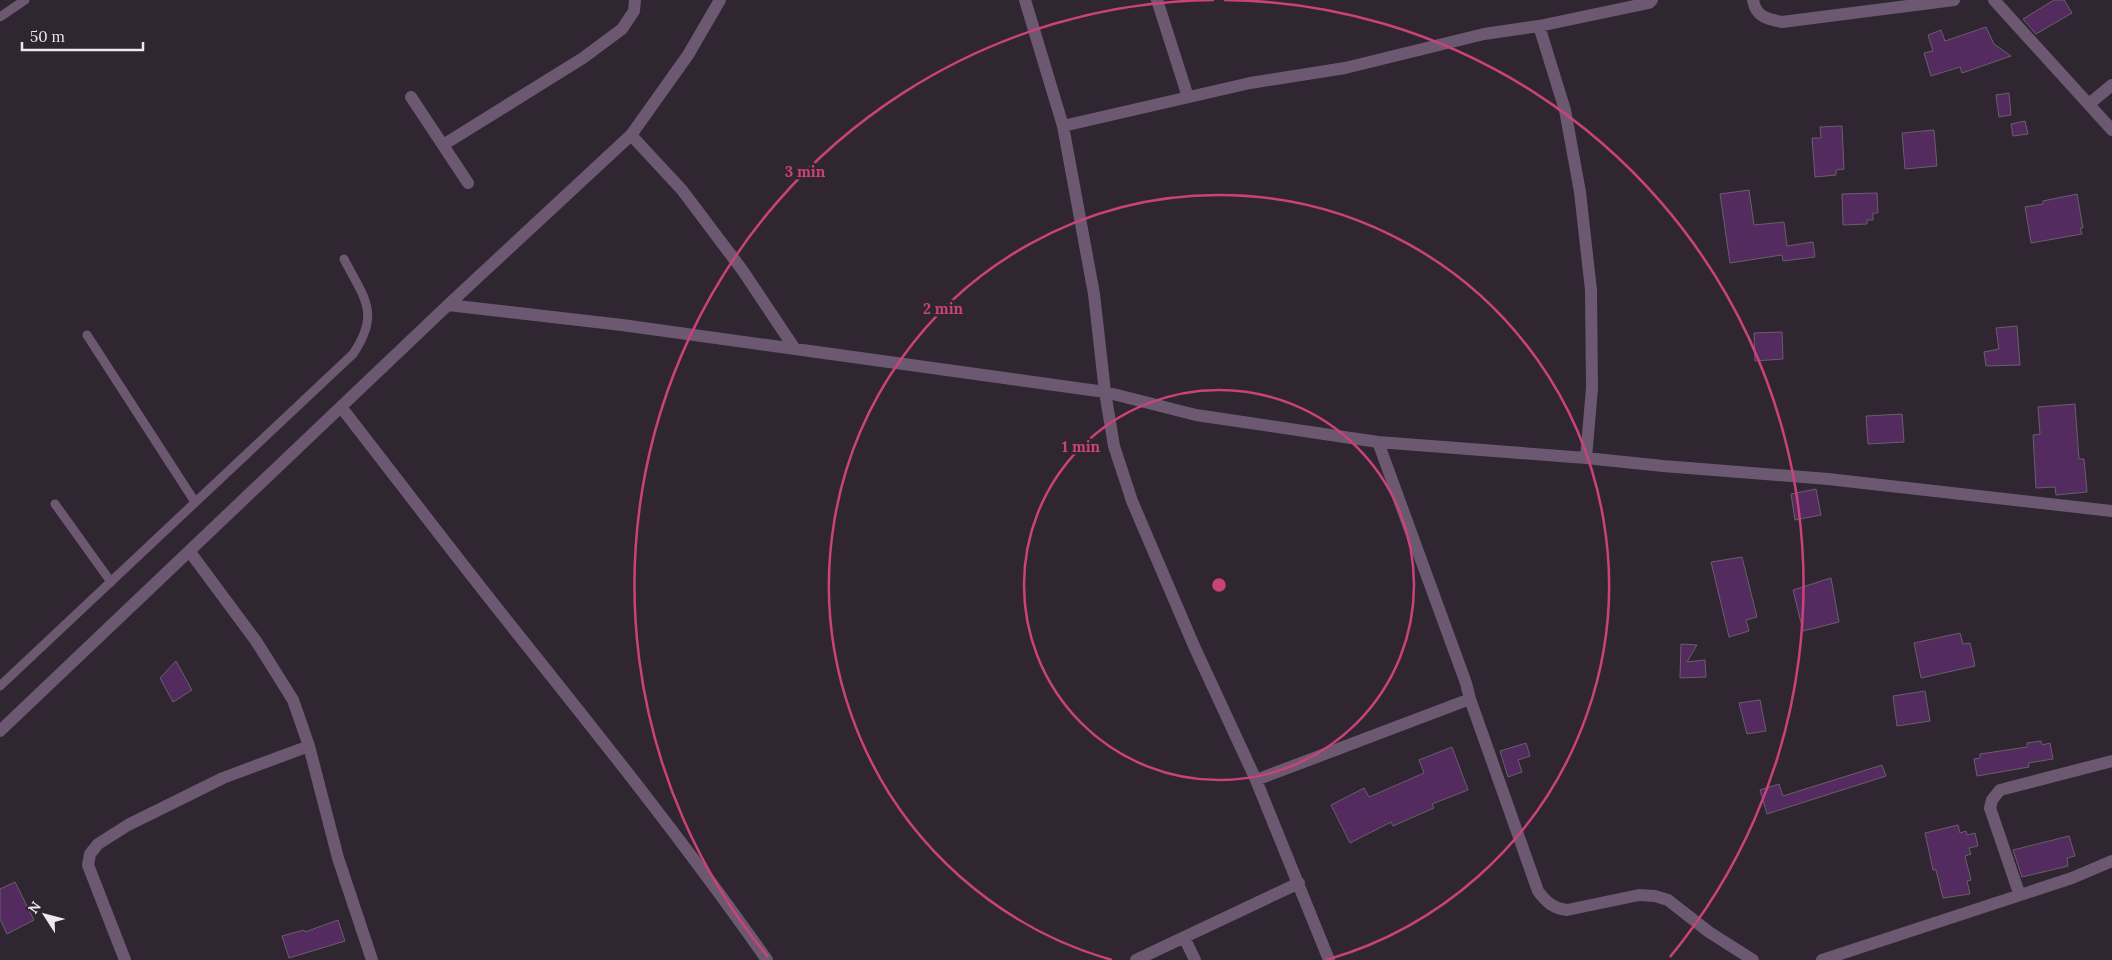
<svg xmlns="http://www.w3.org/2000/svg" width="2112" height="960" viewBox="0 0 2112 960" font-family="Lora,serif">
	<rect width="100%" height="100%" fill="#2f2631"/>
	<!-- building -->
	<path fill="#542b5e" stroke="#695f6b" d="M2054 0H2064L2072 13 2036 34 2023 19Z
		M1986 27 1994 44 2011 56 1962 73 1960 67 1931 76 1924 53 1933 51 1928 35 1941 30 1945 41Z
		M2009 93 2011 115 1999 117 1996 95Z
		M2025 121 2028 134 2013 136 2011 124Z
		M1842 126 1844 169 1836 170V175L1815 177 1812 138H1821L1820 127Z
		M1934 130 1937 166 1905 169 1902 133Z
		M1749 190 1754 225 1784 222 1787 246 1813 242 1815 257 1783 261 1782 255 1730 263 1720 194Z
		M1877 193 1878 213H1873V220H1867V224L1843 225 1842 194Z
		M2077 194 2083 228H2080L2082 234 2031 243 2025 207 2043 204V201Z
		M2017 326 2020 365 1986 366 1984 352 1999 349 1996 328Z
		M1782 332 1783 359 1755 361 1754 333Z
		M2075 404 2079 459H2084L2087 492 2056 495 2055 487 2036 488 2033 435 2040 434 2038 407Z
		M1902 414 1904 442 1868 444 1866 416Z
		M1816 489 1821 515 1795 520 1791 494Z
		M1742 557 1757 617 1746 620 1749 631 1729 637 1711 562Z
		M1831 578 1839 622 1803 631 1793 590Z
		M1960 633 1963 644 1970 643 1975 666 1921 678 1914 643Z
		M1681 644 1697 645 1687 662 1705 660 1706 677 1680 678Z
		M176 661 192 690 173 702 160 678Z
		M1925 691 1930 721 1897 726 1893 696Z
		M1760 700 1766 731 1747 734 1739 703Z
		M2041 741 2042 745 2050 743 2053 759 2028 763 2029 767 1977 776 1974 759 1980 758V754L2027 747V743Z
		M1526 743 1530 756 1518 760 1522 772 1508 777 1500 751Z
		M1452 747 1468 790 1432 804 1434 808 1393 826 1391 822 1350 843 1331 805 1364 788 1369 797 1424 773 1419 760Z
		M1882 765 1886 776 1767 814 1760 790 1779 784 1783 796Z
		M1958 825 1960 833 1966 831 1967 835 1975 833 1978 846 1969 848 1971 854 1965 856 1971 880 1967 881 1970 894 1943 898 1936 870H1933L1925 833Z
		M2069 836 2075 856 2067 858 2068 866 2022 877 2013 850Z
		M15 882 34 920 7 934 0 919V889Z
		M338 920 345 941 289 958 282 936 304 930 305 932Z"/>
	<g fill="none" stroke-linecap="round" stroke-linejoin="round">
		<!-- service -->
		<path stroke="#6c5971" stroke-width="9" d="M0 17 25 0
			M87 335 195 502
			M55 504 111 582
			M0 686 353 354C381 313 364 298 344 259"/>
		<!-- minor -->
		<path stroke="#6c5971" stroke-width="12" d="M1025 0 1063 126 1094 294 1105 392 1114 446 1132 501 1194 646 1256 780 1329 960
			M1157 0 1188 97
			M1753 0C1756 17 1767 19 1782 22L1954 0
			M1994 0 2112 130
			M1539 26 1649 3 1652 0
			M411 97 468 183
			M2089 104 2112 85
			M1063 126 1250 83 1345 68 1484 34 1539 26 1565 110 1580 192 1591 290 1592 388 1586 458
			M631 135 682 190 743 271 795 349
			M443 145 583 58 622 29 634 11 635 0
			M448 305 622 325 1105 392 1196 415 1378 442 1586 458 1663 466 1828 479 2112 511
			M341 407C394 475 447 545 501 613 592 727 683 840 767 960
			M190 552 256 641 293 700 309 746 338 858 372 960
			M1470 699 1538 891C1547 903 1553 908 1567 910L1639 895 1655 896 1668 900 1709 932 1753 960
			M0 731 448 305 631 135 688 55 720 0
			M1256 780 1470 699 1466 683 1378 442
			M2019 893 1990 808 1992 800 2000 790 2112 761
			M1184 937 1195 960
			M125 960 88 865 90 854 98 844 128 825 223 778 309 746
			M1136 960 1299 883
			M1822 960 2072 878 2112 861"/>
	</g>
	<!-- distance rings -->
	<g fill="none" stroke="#cb4279" stroke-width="2.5">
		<circle cx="1219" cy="585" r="195"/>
		<path d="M1112 960A390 390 0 1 1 1326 960"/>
		<path d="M768 957A585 585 0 0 1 1214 0M1224 0A585 585 0 0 1 1670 957"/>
	</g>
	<circle cx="1219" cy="585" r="8" fill="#cb4279" stroke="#2f2631" stroke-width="2.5"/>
	<g font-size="15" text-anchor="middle" font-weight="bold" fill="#cb4279" stroke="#2f2631" stroke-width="5" stroke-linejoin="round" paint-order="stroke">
		<text x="805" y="177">3 min</text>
		<text x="943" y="314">2 min</text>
		<text x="1081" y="452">1 min</text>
	</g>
	<!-- north arrow -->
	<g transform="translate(45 915) rotate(306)" stroke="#2f2631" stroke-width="4" paint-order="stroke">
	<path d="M0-4L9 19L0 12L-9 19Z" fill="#eee8ef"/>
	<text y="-8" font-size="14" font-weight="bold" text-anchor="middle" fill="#eee8ef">N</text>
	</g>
	<!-- scale -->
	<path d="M22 42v8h121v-8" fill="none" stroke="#eee8ef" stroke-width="2.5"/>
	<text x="30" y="42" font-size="15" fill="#eee8ef" stroke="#2f2631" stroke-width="4" paint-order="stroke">50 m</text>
</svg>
